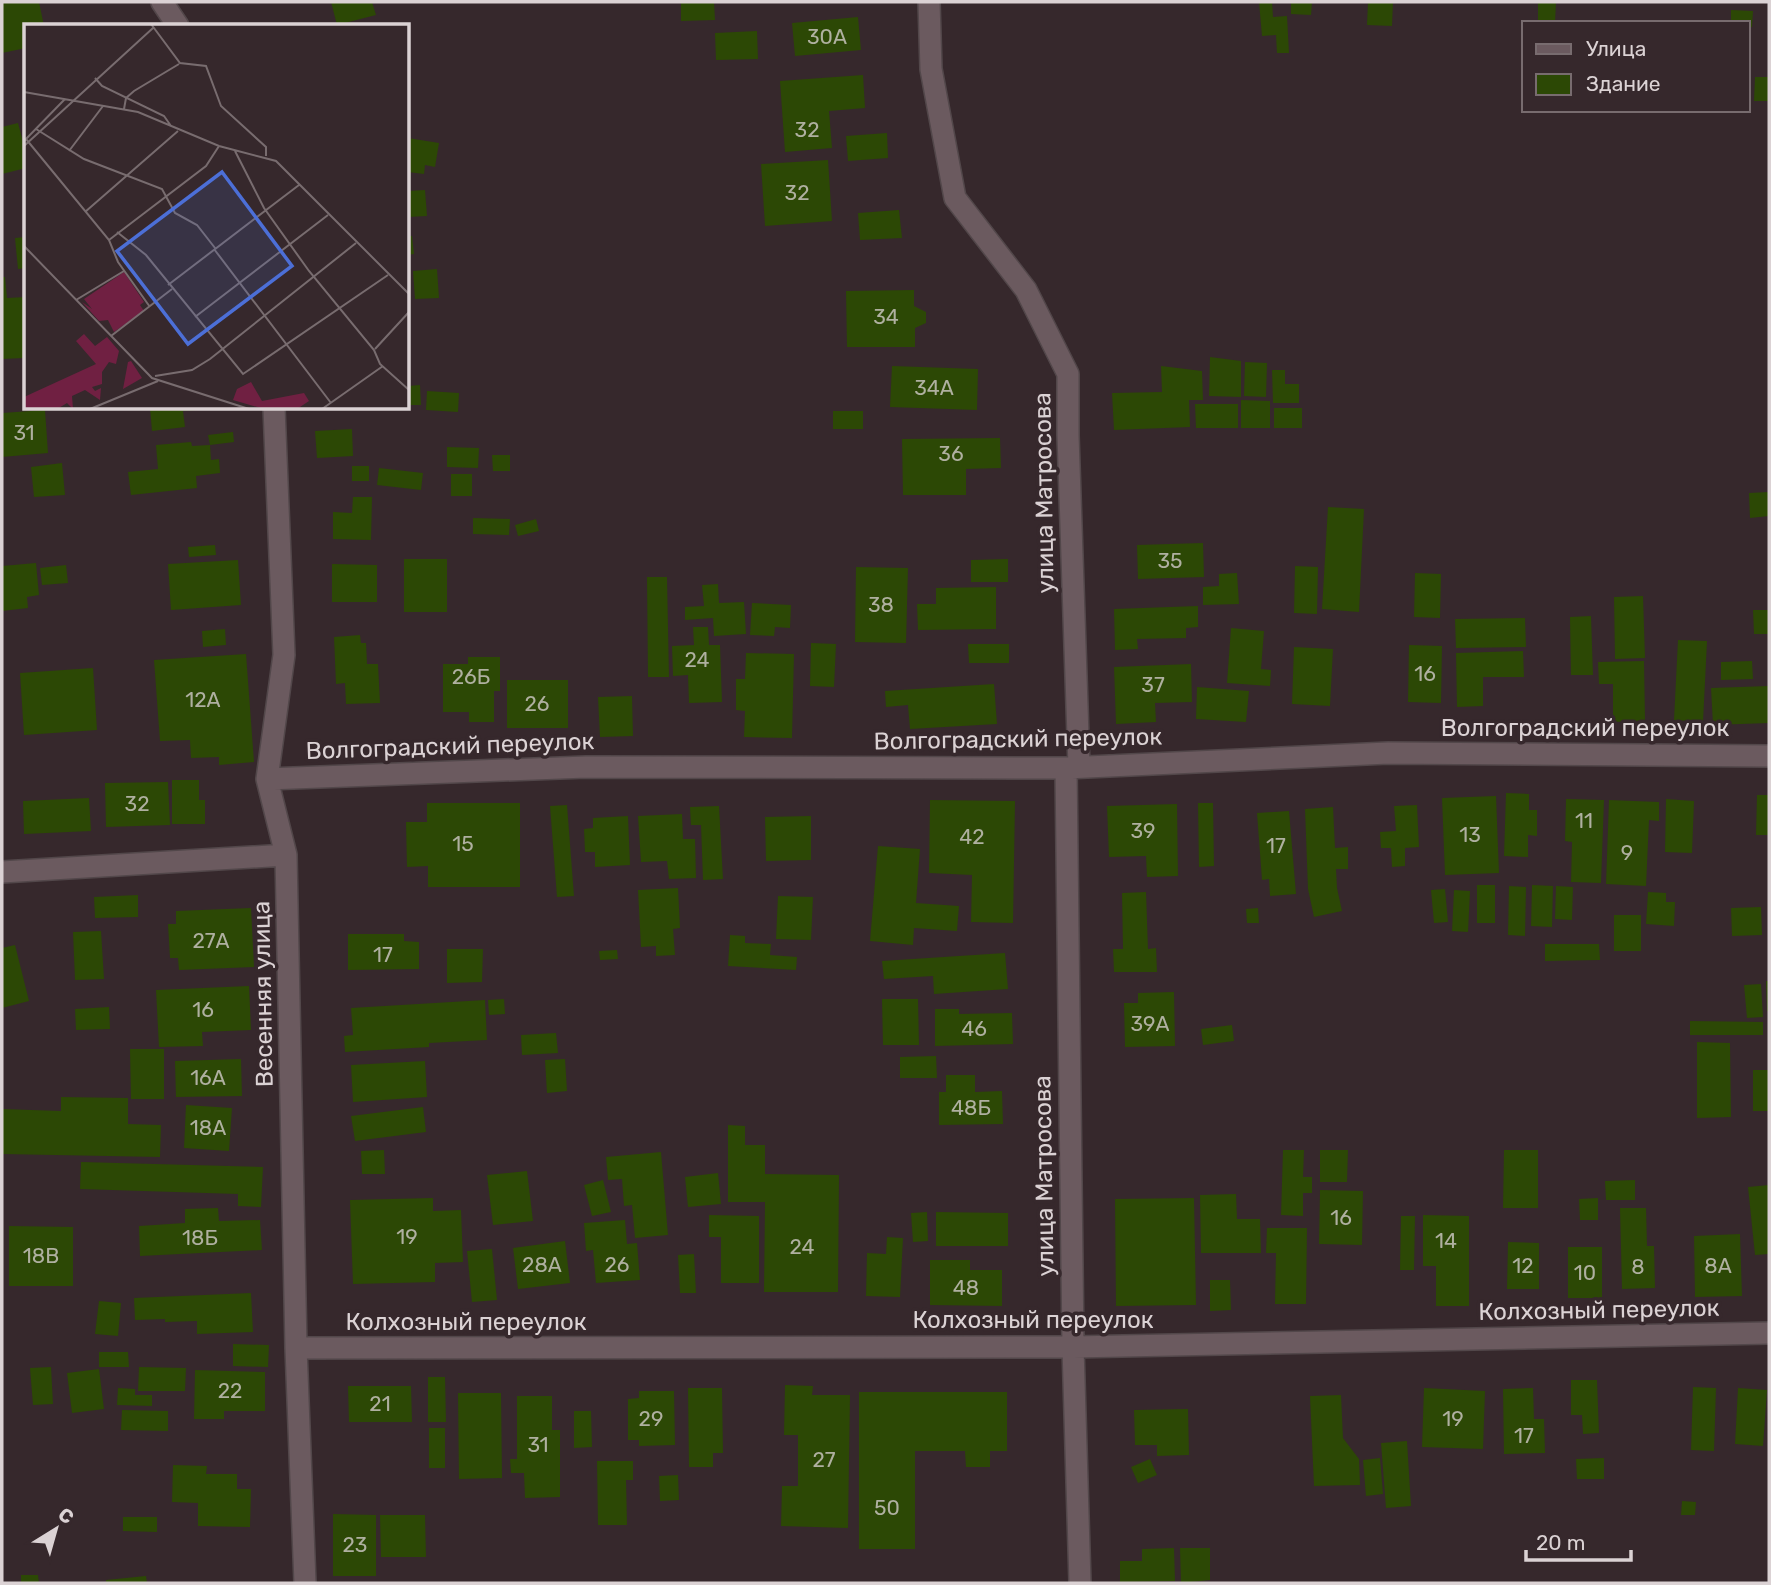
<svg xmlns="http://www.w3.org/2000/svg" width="1771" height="1585" viewBox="0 0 1771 1585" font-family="Rubik,sans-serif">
	<rect width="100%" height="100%" fill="#36282c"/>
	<!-- building -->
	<path fill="#2c4805" d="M2 2H39L44 26H26V48L2 53Z
		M331 2H372L376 15 337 25Z
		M714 2 715 20 681 21V3Z
		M1259 2H1272L1273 17 1287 16 1289 53H1277L1276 35 1262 36Z
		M1291 2H1312L1311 15 1291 14Z
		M1368 2H1393L1392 26 1367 25Z
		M1538 2H1556L1555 23H1538Z
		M1731 10 1753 11 1752 27H1748V23H1731Z
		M858 17 861 50 795 56 792 23Z
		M757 31 758 59 716 60 715 33Z
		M863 75 865 108 829 111 832 148 785 152 780 81Z
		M1755 77H1769V101H1754Z
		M18 123 26 153V168L2 174V127Z
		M887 133 888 158 848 161 846 136Z
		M408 138 439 143 435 167 425 165 424 174 408 172Z
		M828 160 832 221 765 226 761 164Z
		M425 190 427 216 408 217V191Z
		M899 210 902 238 860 240 858 213Z
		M408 236H412L414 254 408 255Z
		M26 237V268L18 269 15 238Z
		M437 269 439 298 415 299 413 271Z
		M2 277H5L7 298 26 297V333L23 334 24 358 2 359Z
		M914 290V306L926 312V323L915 328V347H847L846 291Z
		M1210 357 1241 361V397L1209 396Z
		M1245 362 1267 363 1266 397 1244 396Z
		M892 366 978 369 977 410 890 407Z
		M1161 366 1202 371 1203 400H1189L1190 427 1114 430 1112 393 1162 392Z
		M1272 370H1285V384H1299V403H1273Z
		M420 385 421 405H408V386Z
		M427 391 459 393 458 412 426 410Z
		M1241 400 1270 401V428H1241Z
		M1195 404H1238V428H1196Z
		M150 408H198V410L183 411 185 427 152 431Z
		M1274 408H1302V428H1274Z
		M45 410 48 453 2 457V413Z
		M833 411H863V429H833Z
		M352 429 353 456 317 458 315 431Z
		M233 432 234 442 210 445 208 435Z
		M1000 438 1001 468 966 469V495H903L902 439Z
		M191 442 192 446 210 445 211 460 219 459 220 473 196 476 197 488 131 495 128 472 158 469 156 445Z
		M447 447 479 448 478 468 447 467Z
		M492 455H510V471H493Z
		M62 463 65 495 34 497 31 467Z
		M352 466H369V481H352Z
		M379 468 423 473 421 490 377 485Z
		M451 474H472V496H451Z
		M1769 492V516L1750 518 1749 493Z
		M353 497H372L371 540 333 539V512L352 513Z
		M1328 507 1364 509 1359 612 1322 609Z
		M473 518 510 519 509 535 473 534Z
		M536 519 539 531 518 536 515 525Z
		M1203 543 1204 577 1138 579 1137 545Z
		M215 545 216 555 189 557 188 547Z
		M404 559H447V612H404Z
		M1008 559V582H971V560Z
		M238 560 241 605 171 610 168 564Z
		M36 563 39 595 27 597 28 608 2 611V566Z
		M332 564 377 565V602H332Z
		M66 565 68 583 42 585 40 568Z
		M1295 566 1318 567 1317 614 1294 613Z
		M856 567 908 568 906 643 855 642Z
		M1237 573 1239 604 1203 605V587L1219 586V574Z
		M1415 573 1441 574 1440 618 1414 617Z
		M647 577H667L669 677H648Z
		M718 584 719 603 744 602 746 634 714 636 713 618 685 620V607L704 606 702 585Z
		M996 587V629L918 630 917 604H936V588Z
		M1643 596 1645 658 1615 659 1614 597Z
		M752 603 791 605 790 628 775 627 774 636 750 635Z
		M1198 606V627L1186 628V638L1137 639 1138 649 1115 650 1114 609Z
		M1753 610H1769V634H1754Z
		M1591 616 1593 675H1571L1570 617Z
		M1525 618 1526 647 1456 648 1455 619Z
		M693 627H708L709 645H720L722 702 689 703 688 675 673 676 672 646 694 645Z
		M1231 628 1264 631 1261 669 1271 670 1270 686 1227 683Z
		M225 629 226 645 203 647 202 631Z
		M360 635 361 643H366L367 664H378L380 703 346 704 345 683 336 684 334 637Z
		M1678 640 1707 641 1703 722 1674 720Z
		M811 643 836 644 834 687 810 686Z
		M968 644H1009V663H969Z
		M1409 645 1442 646 1441 703 1408 702Z
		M1294 647 1333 649 1330 706 1292 704Z
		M1523 651 1524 677H1483V706L1457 707 1456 653Z
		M746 653 794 654 792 738 744 737 745 711 736 710V679H745Z
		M246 654 254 762 219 765V757L191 758 190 740 160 741 154 660Z
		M468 657H500V691H494V722H469V712H443V664H468Z
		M1644 661 1645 721 1613 722V684H1599L1598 662Z
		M1752 661 1753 679 1721 680V662Z
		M1191 664 1192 702 1155 703 1156 722 1116 724 1114 667Z
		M93 668 97 730 24 735 20 673Z
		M507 680H568V728H507Z
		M994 684 997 724 910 729 908 705 886 707 885 691Z
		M1769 686V723L1713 725 1711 688Z
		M1197 687 1249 691 1246 722 1196 719Z
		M632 696 633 736 600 737 598 697Z
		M172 780H199V800H205V824H172Z
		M168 782 170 825 106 827 105 783Z
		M1506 793 1529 794V810H1537V836L1528 835V857L1504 856Z
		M1757 795H1769V835H1756Z
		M1496 796 1499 873 1445 875 1442 798Z
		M89 798 91 831 24 834 23 801Z
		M1566 799 1604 800 1601 883 1571 882 1572 842 1565 841Z
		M1666 799 1694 801 1692 853 1665 852Z
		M930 800 1015 801 1013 923 971 922 972 875 929 873Z
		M1609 800 1659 802V821L1649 820 1646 886 1606 884Z
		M427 803H520V887H428V866L407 867 406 822H427Z
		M1198 803H1213L1214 866 1199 867Z
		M1177 804 1178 876 1147 877 1146 856 1109 857 1107 806Z
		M567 805 574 896 557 897 550 806Z
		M1417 805 1419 847 1405 848V866L1392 867 1391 848H1381L1380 832 1396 831 1394 806Z
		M719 806 723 879 703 880 701 825H691L690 807Z
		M1333 807 1335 848 1348 847V869H1336L1337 888 1342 911 1314 917 1308 889 1305 809Z
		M1289 811 1296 894 1270 896 1269 879 1262 880 1257 813Z
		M682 814 683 839H695L696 878 669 879 667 861 641 862 638 816Z
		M628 816 630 865 595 867V852H585L584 829 593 828V818Z
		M811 816V860L766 861 765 817Z
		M878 846 920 849 916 903 959 906 957 931 914 928 913 945 870 941Z
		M1477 885H1495V923H1477Z
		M1532 885 1553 886 1552 927 1531 926Z
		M1509 886 1526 887 1525 936 1508 935Z
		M1556 886 1573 887 1572 920 1555 919Z
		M678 888 680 928 673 929 675 955 656 956V946L641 947 638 890Z
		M1445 889 1448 922 1434 923 1431 890Z
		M1454 890 1470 891 1468 932 1452 931Z
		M1146 892 1148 949 1156 948 1157 972H1114L1113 949H1123L1122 893Z
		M1648 892 1666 893V902H1675L1674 926 1646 924Z
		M138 895V917L95 918 94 897Z
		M778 896 813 897 811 940 776 939Z
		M1761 907 1762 935 1732 936 1731 908Z
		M251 908 254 967 179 970 178 958H170L168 924H176V911Z
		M1258 908 1259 923H1247L1246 909Z
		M1614 915H1641V951H1614Z
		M101 931 104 979 75 980 73 932Z
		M348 934H404V941L419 942V969L348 970Z
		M730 935 745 936V943L771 944 770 955 797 957 796 970 728 966Z
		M1545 944H1599L1600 960 1545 961Z
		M15 945 29 1001 2 1008V948Z
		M447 949H483L482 982 447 983Z
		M617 950 618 959 600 960 599 951Z
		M1005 953 1008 989 934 994 933 976 884 979 882 961Z
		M1766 981H1769V1011H1767Z
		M1761 984 1763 1017 1747 1018 1744 985Z
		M249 986 251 1030 202 1032 203 1046 159 1047 156 990Z
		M1174 992 1175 1046 1125 1047 1124 1003H1138V993Z
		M504 999 505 1014 489 1015 488 1000Z
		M882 999H918L919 1045H883Z
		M485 1000 487 1040 429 1043V1047L345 1052 344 1036 353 1035 351 1008Z
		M109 1007 110 1029 76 1030 75 1009Z
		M935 1009H959V1014L1012 1013 1013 1044 935 1046Z
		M1690 1021 1763 1022V1035H1690Z
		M1232 1025 1234 1041 1203 1045 1201 1029Z
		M556 1033 558 1053 522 1055 521 1035Z
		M1697 1042 1730 1043 1731 1117 1697 1118Z
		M130 1049H164V1099H131Z
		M936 1056 937 1078H900V1057Z
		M241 1059 242 1096 176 1097 175 1061Z
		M565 1059 567 1091 547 1093 545 1060Z
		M425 1061 427 1097 353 1102 351 1065Z
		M1753 1070H1769V1111H1753Z
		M946 1075H975V1092L1002 1091 1003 1124 939 1125V1092H946Z
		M61 1097 128 1098V1124L161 1125 160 1157 2 1154V1109L61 1111Z
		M186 1105 232 1108 229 1151 184 1148Z
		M423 1107 426 1132 355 1141 351 1116Z
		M728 1125 745 1126V1145H765V1174L839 1175 838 1292H764L765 1202H728Z
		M384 1150 385 1174H362L361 1151Z
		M1283 1150H1304L1303 1177H1312V1193H1303V1216L1281 1215Z
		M1320 1150H1348L1347 1182H1320Z
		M1504 1150H1538V1208H1503Z
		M661 1152 668 1235 635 1238 632 1205 624 1206 622 1179 608 1180 606 1157Z
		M81 1162 263 1167 261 1207 238 1206V1194L80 1189Z
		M527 1171 533 1221 493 1225 487 1175Z
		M718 1173 721 1204 688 1207 685 1177Z
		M603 1180 611 1212 592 1216 584 1185Z
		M1635 1180V1200H1606L1605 1181Z
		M1769 1185V1254L1755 1255 1748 1187Z
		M1320 1190 1363 1191 1362 1245 1319 1244Z
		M1236 1194 1237 1219H1260L1261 1253H1201L1200 1195Z
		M433 1198V1211L461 1210 463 1262 435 1263V1282L353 1284 350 1200Z
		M1194 1198 1196 1305 1116 1306 1115 1199Z
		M1598 1198V1220H1580L1579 1199Z
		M218 1208 219 1221 260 1220 262 1250 140 1256 139 1226 185 1223V1209Z
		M1620 1208H1646L1647 1246H1654L1655 1288 1622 1289Z
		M927 1212 928 1241 913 1242 911 1213Z
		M936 1212 1008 1213V1246H936Z
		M709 1215 759 1216V1283H721V1237H709Z
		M1423 1215 1469 1216V1306H1436V1266H1423Z
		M1401 1216H1415L1414 1270H1400Z
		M625 1220 627 1244 637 1243 640 1280 596 1283 593 1250 586 1251 584 1223Z
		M9 1226 73 1227V1286H9Z
		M1267 1228H1307L1306 1304H1275L1276 1253H1266Z
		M1740 1234 1742 1296 1695 1297 1694 1236Z
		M887 1237 903 1238 900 1297 866 1296 867 1253 886 1254Z
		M565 1241 570 1283 518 1289 513 1248Z
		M1508 1242 1539 1243V1289H1507Z
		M1568 1247H1602V1298H1568Z
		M492 1249 497 1300 472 1302 467 1251Z
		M694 1254 696 1293H680L678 1255Z
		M930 1260H970V1270H1002V1306L930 1305Z
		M1210 1280H1230L1231 1310 1210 1311Z
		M251 1293 253 1332 197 1334V1321L165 1322V1319L135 1320 134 1298Z
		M99 1301 121 1303 118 1336 95 1334Z
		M233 1344 269 1345 268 1367 233 1366Z
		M99 1352H128L129 1367H99Z
		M51 1367 53 1404 33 1405 30 1368Z
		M139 1367 186 1368 185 1391H138Z
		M99 1369 104 1409 72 1413 67 1373Z
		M195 1370 265 1372V1411H224V1419H194Z
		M428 1377H445L446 1422H428Z
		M1571 1380H1597L1599 1433 1583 1434 1582 1415H1571Z
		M785 1385 813 1386 812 1395H850L848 1528 781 1526 782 1486H798V1435H784Z
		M348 1386H411L412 1422H349Z
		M1693 1387 1716 1388 1714 1451 1691 1450Z
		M118 1388 135 1389V1395H152V1406L117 1405Z
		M688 1388H722L723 1453H713V1467H689Z
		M1424 1388 1485 1391 1483 1449 1422 1447Z
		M1533 1388 1534 1419H1544L1545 1453 1504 1454 1503 1389Z
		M1738 1388 1767 1390 1763 1446 1735 1444Z
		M639 1391H674L675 1445 639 1446V1440H628V1399L639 1398Z
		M859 1392H1007V1451H990V1467H966L965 1451H915V1549H859Z
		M458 1393H501L502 1478 459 1479Z
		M1341 1395 1343 1438 1359 1459 1360 1485 1314 1486 1310 1396Z
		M517 1396H552V1430H560V1497L525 1498 524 1473H511L510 1459H517Z
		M1188 1409 1189 1455 1157 1456V1445H1135L1134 1410Z
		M122 1410 168 1411V1431L121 1430Z
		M574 1411H591L592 1447 574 1448Z
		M429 1428H445V1468H429Z
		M1407 1441 1411 1506 1386 1508 1381 1443Z
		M1380 1458 1383 1494 1366 1496 1363 1460Z
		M1604 1458V1479H1577L1576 1459Z
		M1150 1459 1157 1475 1138 1483 1131 1467Z
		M597 1461H633V1480H626L627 1525H598Z
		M173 1465 207 1466 206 1474H237V1489H251L250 1527 198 1526V1503L172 1502Z
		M678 1475 679 1500 660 1501 659 1476Z
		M1682 1501 1696 1502 1695 1515H1681Z
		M333 1514 376 1515V1576H333Z
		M380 1515H425L426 1557H381Z
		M123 1517H157V1532L123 1531Z
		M1174 1548 1175 1581 1120 1582V1561H1142V1549Z
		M1180 1548H1210V1580L1181 1583Z
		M21 1575H38L39 1583H21Z
		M146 1576 147 1583H106V1580Z"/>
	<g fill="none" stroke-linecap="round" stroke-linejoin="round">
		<defs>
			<path id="street" d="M162 2 178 26
				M929 2 931 69 955 198 1026 290 1068 374V435L1079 767
				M274 408 284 655 267 779 286 855 296 1348 305 1583
				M1066 768 1073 1347 1080 1583
				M267 779 586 767 1066 768 1388 753 1769 756
				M2 872 286 855
				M296 1348 1073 1347 1769 1333"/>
		</defs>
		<!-- street casing -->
		<use href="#street" stroke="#52474a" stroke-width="24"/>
		<!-- street -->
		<use href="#street" stroke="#6b5a5f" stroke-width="21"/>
	</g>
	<g text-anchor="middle" stroke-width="7" stroke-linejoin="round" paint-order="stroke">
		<!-- number labels -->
		<g font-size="21" fill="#afb0a0">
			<text x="827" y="44">30А</text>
			<text x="807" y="137">32</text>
			<text x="797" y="200">32</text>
			<text x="886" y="324">34</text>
			<text x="934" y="395">34А</text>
			<text x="24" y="440">31</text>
			<text x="951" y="461">36</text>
			<text x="1170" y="568">35</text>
			<text x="881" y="612">38</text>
			<text x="697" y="667">24</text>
			<text x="1425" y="681">16</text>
			<text x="471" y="684">26Б</text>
			<text x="1153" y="692">37</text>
			<text x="203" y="707">12А</text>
			<text x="537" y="711">26</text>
			<text x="137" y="811">32</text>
			<text x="1584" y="828">11</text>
			<text x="1143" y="838">39</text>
			<text x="1470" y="842">13</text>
			<text x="972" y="844">42</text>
			<text x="463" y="851">15</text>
			<text x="1276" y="853">17</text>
			<text x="1627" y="860">9</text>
			<text x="211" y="948">27А</text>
			<text x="383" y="962">17</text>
			<text x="203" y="1017">16</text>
			<text x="1150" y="1031">39А</text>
			<text x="974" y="1036">46</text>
			<text x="208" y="1085">16А</text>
			<text x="971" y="1115">48Б</text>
			<text x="208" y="1135">18А</text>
			<text x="1341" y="1225">16</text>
			<text x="407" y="1244">19</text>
			<text x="200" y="1245">18Б</text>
			<text x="1446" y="1248">14</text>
			<text x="802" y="1254">24</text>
			<text x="41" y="1263">18В</text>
			<text x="542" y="1272">28А</text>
			<text x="617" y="1272">26</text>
			<text x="1523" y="1273">12</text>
			<text x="1718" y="1273">8А</text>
			<text x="1638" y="1274">8</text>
			<text x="1585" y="1280">10</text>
			<text x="966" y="1295">48</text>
			<text x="230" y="1398">22</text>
			<text x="380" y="1411">21</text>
			<text x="651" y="1426">29</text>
			<text x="1453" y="1426">19</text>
			<text x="1524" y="1443">17</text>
			<text x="538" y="1452">31</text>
			<text x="824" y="1467">27</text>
			<text x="887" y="1515">50</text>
			<text x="355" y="1552">23</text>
		</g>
		<!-- street labels -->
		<g font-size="24" fill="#dbd2d4" stroke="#36282c">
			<text transform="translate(1044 493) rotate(-91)" y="8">улица Матросова</text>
			<text x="1585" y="736">Волгоградский переулок</text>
			<text transform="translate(1018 739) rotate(-1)" y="8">Волгоградский переулок</text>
			<text transform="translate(450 746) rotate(-2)" y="8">Волгоградский переулок</text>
			<text transform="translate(263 994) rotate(-91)" y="8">Весенняя улица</text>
			<text transform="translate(1044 1176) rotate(-91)" y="8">улица Матросова</text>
			<text transform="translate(1599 1310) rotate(-1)" y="8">Колхозный переулок</text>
			<text x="1033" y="1328">Колхозный переулок</text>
			<text x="466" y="1330">Колхозный переулок</text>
		</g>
	</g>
	<!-- overview -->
	<g transform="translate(24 24)">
		<rect width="385" height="385" fill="#36282c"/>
		<path d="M100 248 120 278 116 281 120 287 90 308 84 296 75 297 58 278 68 285 60 275ZM60 310 71 322 83 313 95 327 92 340 85 338 78 348V360L68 363 71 367 77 364 76 376 61 366 48 372 49 385 43 379 33 385H0V373L72 340 52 317ZM107 337 118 354 99 365 104 338ZM227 358 238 377 280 369 285 377 273 385H240L209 376 213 365Z" fill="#702042"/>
		<path fill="none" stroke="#786c6f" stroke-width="2" d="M127 0 156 39 182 42 197 82 242 123V132M71 54 78 62 140 92 147 102M0 68 114 88 195 122 252 137 385 270M100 85 102 74 110 67 155 40M12 105 60 135 138 165 151 189 173 201 191 224M2 115 85 216 94 238 126 283M0 117 41 75M0 122 129 4M45 127 79 82M211 127 240 184 285 247 350 326 356 340 385 366M61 188 154 107M93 208 122 231 219 350 364 251M85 216 182 142 195 122M0 222 128 354 225 385M190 225 307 379M144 261 275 161M52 276 100 247M171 293 304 191M87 312 148 265M351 325 385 288M131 352 168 346 186 335 332 219M66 385 134 357M298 385 359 342"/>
		<path fill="#4c6fd7" fill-opacity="0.15" stroke="#4c6fd7" stroke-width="3.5" d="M198 148 268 242 164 320 93 227Z"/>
		<rect width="385" height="385" fill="none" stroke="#dbd2d4" stroke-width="3.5"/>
	</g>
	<!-- border -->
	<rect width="1771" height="1585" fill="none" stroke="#dbd2d4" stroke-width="7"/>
	<!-- legend -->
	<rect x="1522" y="21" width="228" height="91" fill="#36282c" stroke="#786c6f" stroke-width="2"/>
	<rect x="1536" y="44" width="35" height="10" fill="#6b5a5f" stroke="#786c6f" stroke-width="2"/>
	<text x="1586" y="56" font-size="21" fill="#dbd2d4">Улица</text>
	<rect x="1536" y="74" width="35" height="21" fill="#2c4805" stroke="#786c6f" stroke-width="2"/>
	<text x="1586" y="91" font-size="21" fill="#dbd2d4">Здание</text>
	<!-- north arrow -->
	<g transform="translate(56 1529) rotate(37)" stroke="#36282c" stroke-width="5" paint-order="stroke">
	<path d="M0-5L12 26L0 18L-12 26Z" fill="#dbd2d4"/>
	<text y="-10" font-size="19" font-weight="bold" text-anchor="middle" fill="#dbd2d4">С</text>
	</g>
	<!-- scale -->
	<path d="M1526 1550v10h105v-10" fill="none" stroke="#dbd2d4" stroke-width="3.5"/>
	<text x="1536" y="1550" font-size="21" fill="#dbd2d4" stroke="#36282c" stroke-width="5" paint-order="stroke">20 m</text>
</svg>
